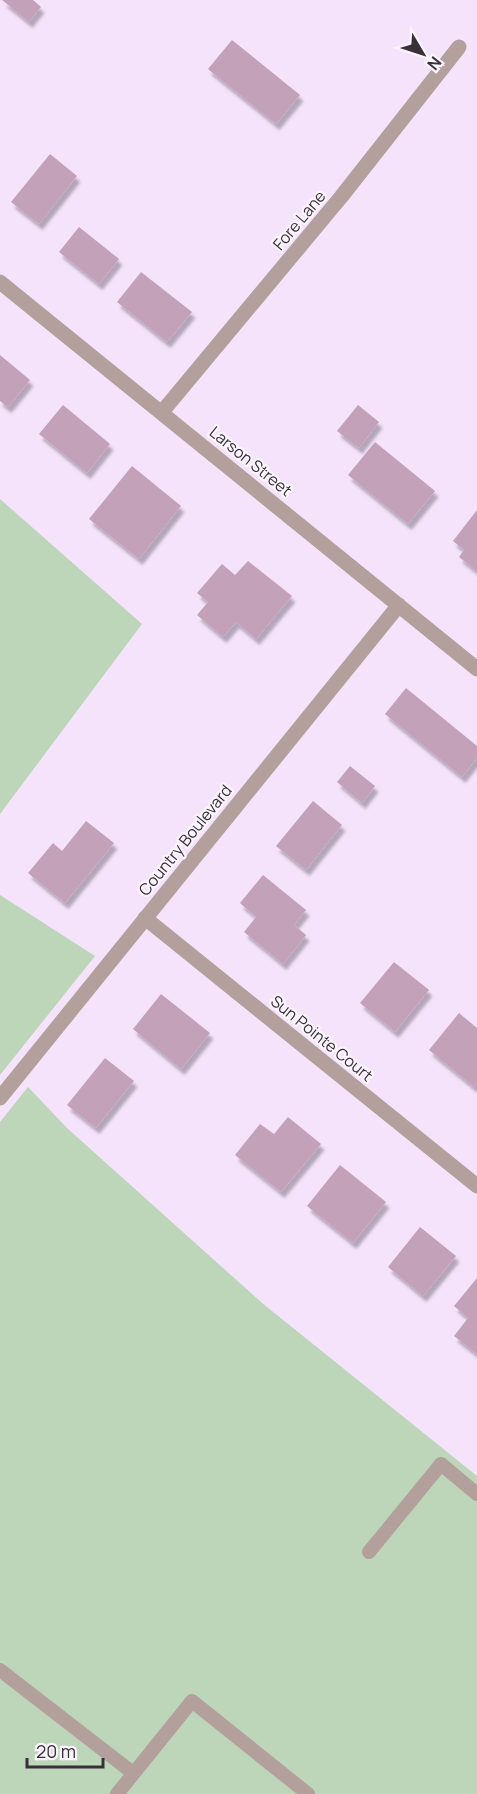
<svg xmlns="http://www.w3.org/2000/svg" width="477" height="1794" viewBox="0 0 477 1794" font-family="Manrope,sans-serif">
	<defs>
		<filter id="shadow"><feDropShadow dx="3.5" dy="6" stdDeviation="1.5" flood-color="#0004"/></filter>
	</defs>
	<rect width="100%" height="100%" fill="#f5e3fb"/>
	<!-- green -->
	<path fill="#bdd5b8" d="M0 499 142 624 0 814Z
		M0 895 95 956 0 1075Z
		M28 1087 67 1128 262 1303 477 1476V1794H0V1122Z"/>
	<!-- building -->
	<path fill="#c2a1b9" filter="url(#shadow)" d="M2 0H33L41 7 29 22Z
		M232 40 300 95 276 124 208 69Z
		M50 154 77 176 39 224 11 202Z
		M79 227 119 259 99 284 59 252Z
		M141 272 192 312 167 342 117 302Z
		M0 355 30 380 8 407 0 401Z
		M63 405 110 444 87 473 39 434Z
		M358 405 379 422 359 448 337 431Z
		M375 442 435 491 408 524 348 475Z
		M132 466 181 506 139 559 89 519Z
		M477 510V571L459 557 464 550 453 541Z
		M248 561 292 596 256 639 236 622 223 637 197 615 208 602 197 593 222 564 235 575Z
		M406 688 477 746V758L462 777 385 714Z
		M350 766 375 786 362 803 337 782Z
		M313 801 342 825 306 870 276 846Z
		M86 821 114 843 65 903 28 873 53 843 62 851Z
		M263 875 306 910 294 925 306 935 283 964 244 932 256 917 240 903Z
		M394 962 429 990 395 1032 360 1003Z
		M161 994 210 1033 181 1069 133 1029Z
		M459 1013 477 1028V1083L474 1087 429 1050Z
		M105 1058 134 1081 96 1128 67 1105Z
		M288 1117 321 1144 281 1192 235 1155 260 1124 274 1134Z
		M340 1165 386 1202 353 1243 307 1206Z
		M420 1227 456 1256 423 1296 388 1267Z
		M477 1278V1354L454 1336 468 1318 454 1306Z"/>
	<g fill="none" stroke-linecap="round" stroke-linejoin="round">
		<!-- lane -->
		<path stroke="#b3a09c" stroke-width="14" d="M369 1552 441 1464 477 1494
			M0 1670 133 1773
			M117 1794 192 1701 308 1794"/>
		<!-- street -->
		<path stroke="#b3a09c" stroke-width="15" d="M0 282 477 669
			M162 412 341 197 459 47
			M145 918 477 1186
			M0 1098 399 605"/>
	</g>
	<g text-anchor="middle" stroke-width="4.5" stroke-linejoin="round" paint-order="stroke">
		<!-- street labels -->
		<g font-size="16" fill="#38313a" stroke="#fcf5fe">
			<text transform="translate(299 220) rotate(-50)" y="6">Fore Lane</text>
			<text transform="translate(251 461) rotate(39)" y="6">Larson Street</text>
			<text transform="translate(185 840) rotate(-51)" y="6">Country Boulevard</text>
			<text transform="translate(322 1038) rotate(39)" y="6">Sun Pointe Court</text>
		</g>
	</g>
	<!-- north arrow -->
	<g transform="translate(423 54) rotate(129)" stroke="#fcf5fe" stroke-width="4.5" paint-order="stroke">
	<path d="M0-4.5L10 22L0 15L-10 22Z" fill="#38313a"/>
	<text y="-9" font-size="16" font-weight="bold" text-anchor="middle" fill="#38313a">N</text>
	</g>
	<!-- scale -->
	<path d="M27 1758v9h76v-9" fill="none" stroke="#38313a" stroke-width="3"/>
	<text x="36" y="1758" font-size="18" fill="#38313a" stroke="#fcf5fe" stroke-width="4.5" paint-order="stroke">20 m</text>
</svg>
